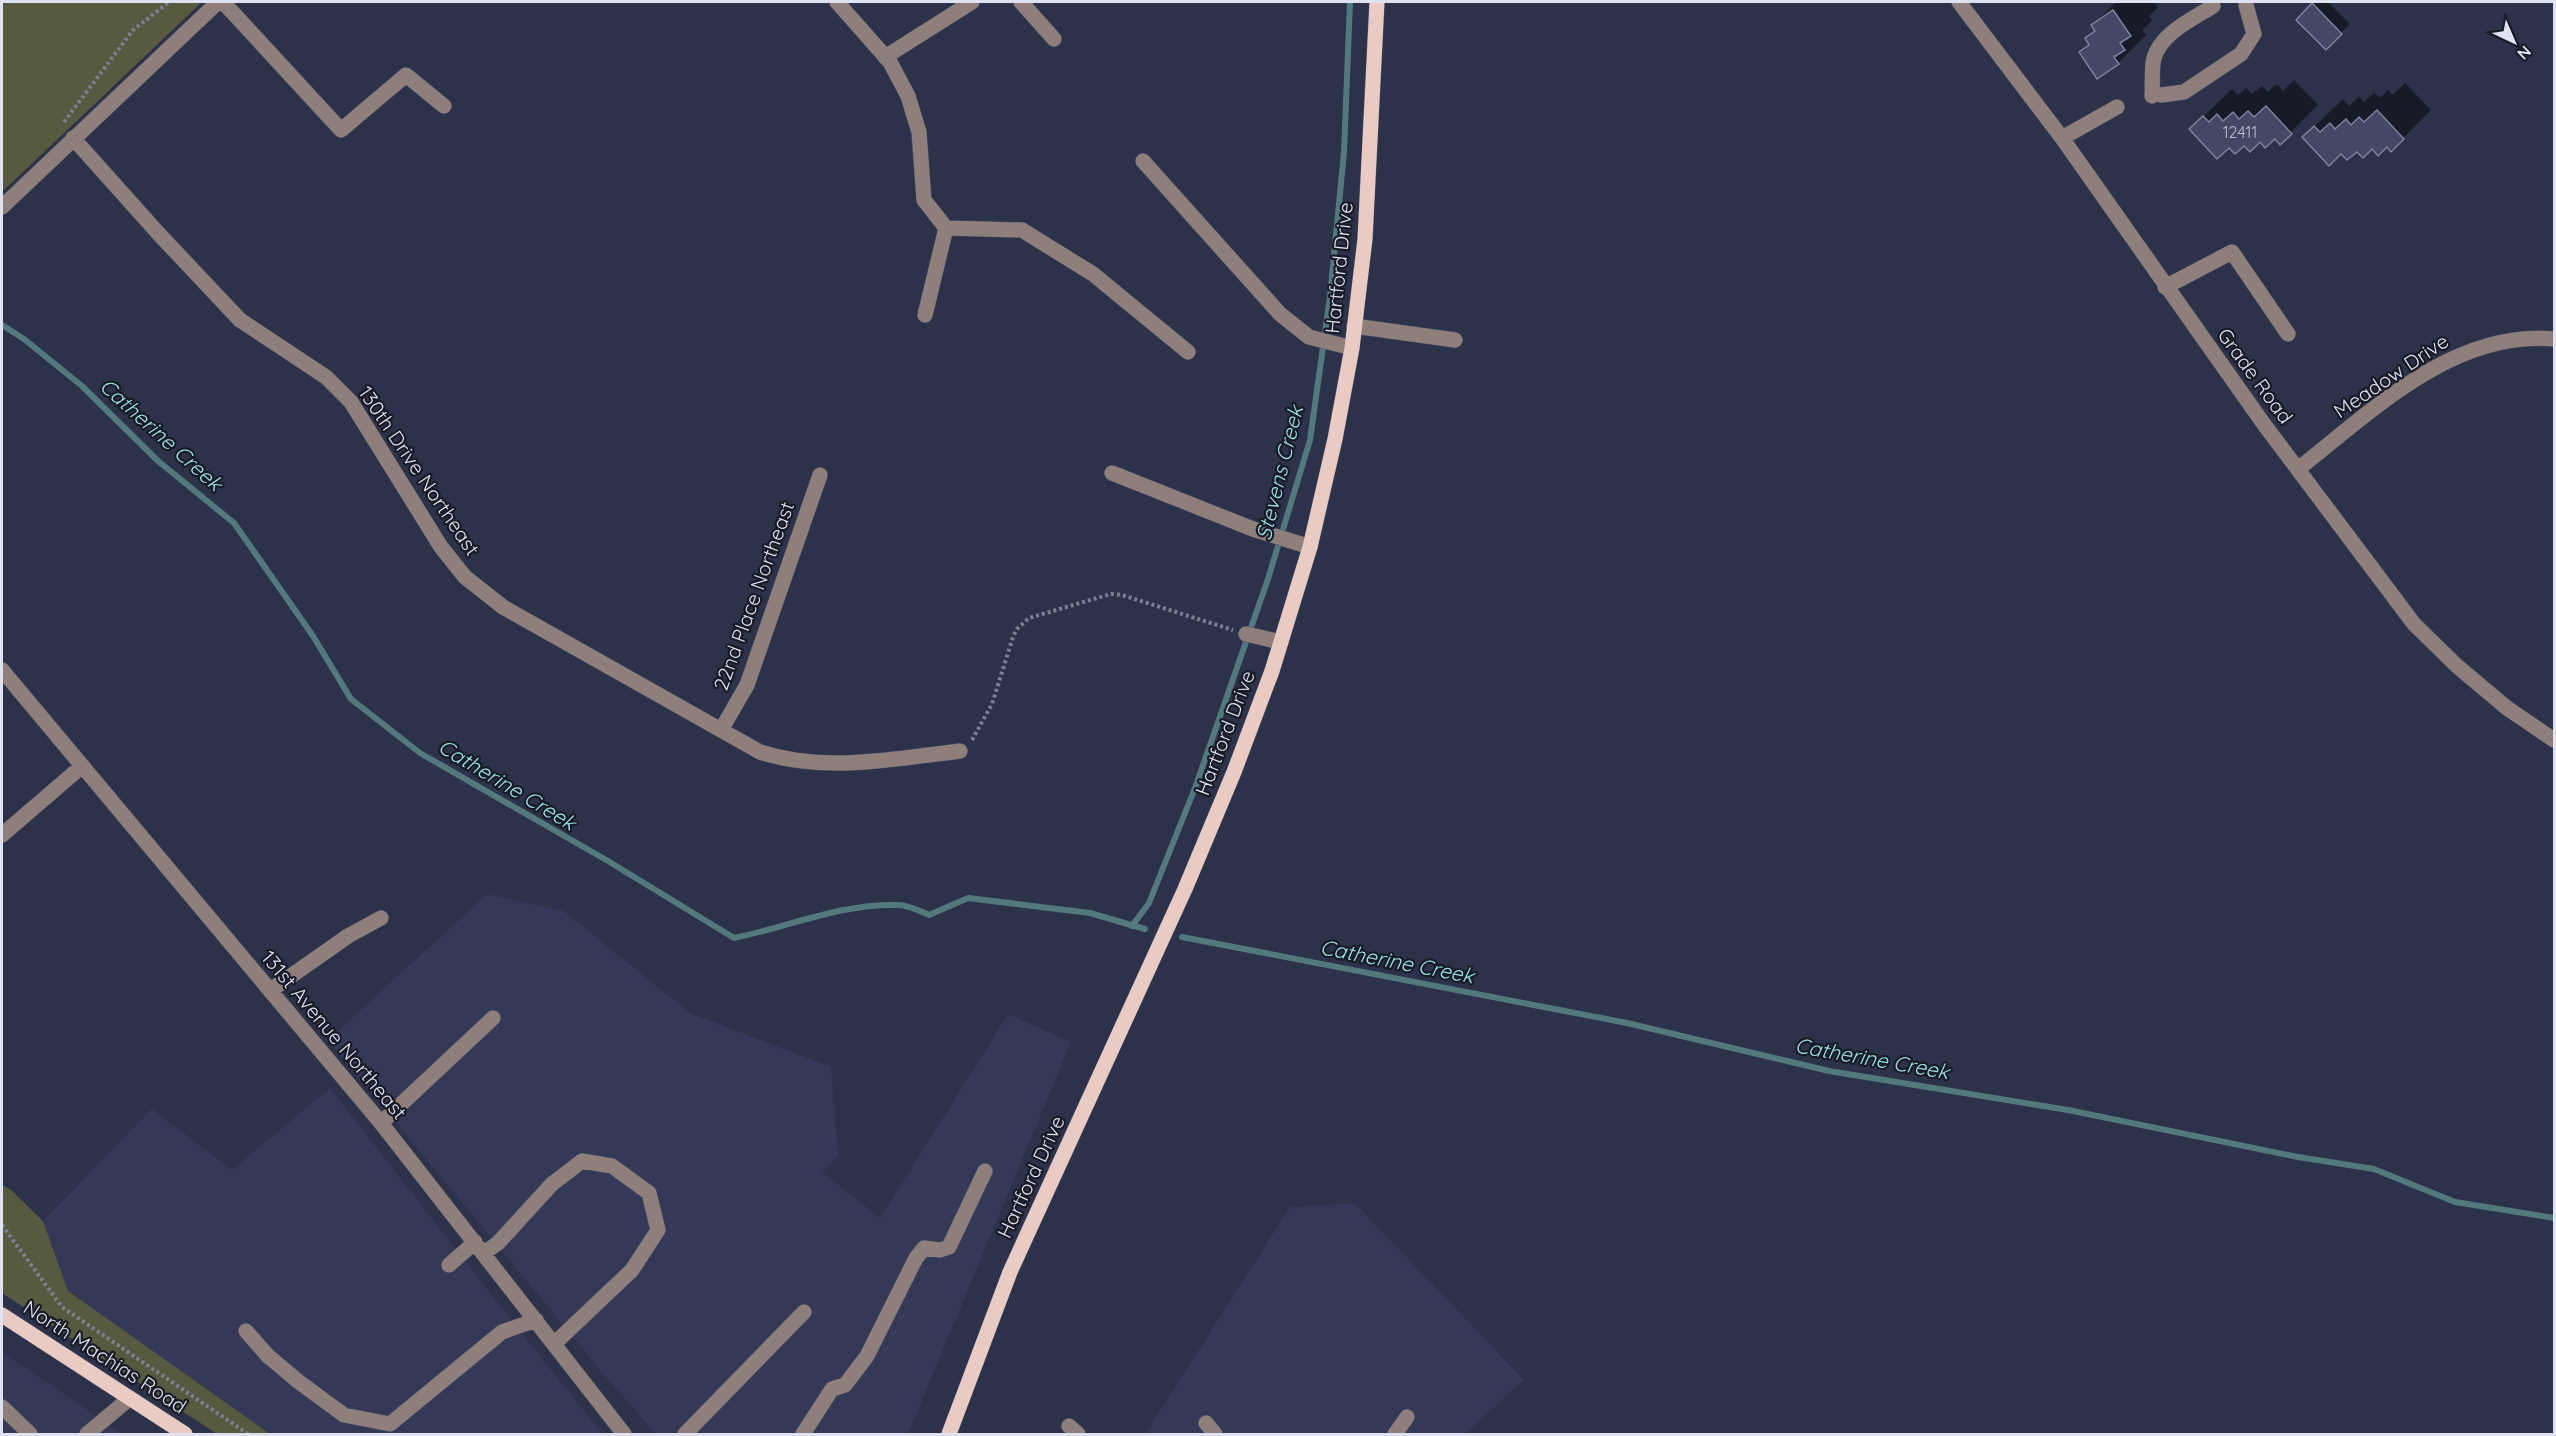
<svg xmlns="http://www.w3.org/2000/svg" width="2556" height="1436" viewBox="0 0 2556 1436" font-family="Quicksand,sans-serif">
	<rect width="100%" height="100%" fill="#2c3249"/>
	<!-- built -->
	<path fill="#333957" d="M487 894 564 911 690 1013 831 1067 838 1156 822 1172 880 1218 1008 1014 1071 1042 908 1434H656L605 1376 328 1040Z
		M330 1088 523 1335 603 1434H270L68 1291 43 1221 152 1109 232 1170Z
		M1355 1203 1524 1380 1465 1434H1145L1290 1207Z
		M2 1352 123 1434H2Z"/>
	<!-- green -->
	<path fill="#585a3f" d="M2 2H202L2 192Z
		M2 1185 11 1190 43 1221 68 1291 270 1434H217L2 1293Z"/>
	<!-- shadow -->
	<path fill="#0007" d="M2116 2H2154L2158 7 2149 16 2152 21 2142 30 2146 35 2118 63 2081 52 2090 43 2087 38 2096 29 2093 25Z
		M2316 2H2328L2350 24 2326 48 2298 20Z
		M2294 80 2318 105 2280 143 2275 137 2229 146 2191 129 2232 89 2238 95 2246 88 2252 94 2262 86 2268 92 2277 84 2283 91Z
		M2405 83 2431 110 2391 150 2387 145 2341 152 2304 137 2343 99 2349 106 2359 96 2364 102 2374 93 2380 98 2388 90 2392 95Z"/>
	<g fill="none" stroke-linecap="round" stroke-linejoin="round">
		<!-- stream -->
		<path stroke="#527a7e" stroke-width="6" d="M2 325 24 339 82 386 158 461 234 523 313 636 351 699 420 753 608 861 734 938C788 927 843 903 898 905 908 905 920 911 929 915L968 898 1090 913 1145 929
			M1132 926 1149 903 1195 788 1268 579 1310 440 1330 297 1344 152 1350 2
			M1182 937 1627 1023 1829 1071 2068 1110 2298 1157 2374 1169 2455 1202 2554 1218"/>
	</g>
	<!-- building -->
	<path fill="#434964" stroke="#7b839e" stroke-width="1.5" d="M2312 3 2342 34 2326 50 2296 20Z
		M2113 10 2131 36 2120 43 2125 50 2114 57 2119 64 2097 79 2079 52 2089 45 2085 38 2095 31 2091 25Z
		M2266 106 2292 134 2280 145 2275 139 2265 148 2260 142 2250 152 2244 146 2235 154 2229 148 2217 159 2189 129 2203 116 2209 122 2217 114 2223 121 2233 112 2239 119 2248 111 2254 117Z
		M2377 110 2404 139 2391 152 2387 147 2378 156 2372 149 2363 158 2357 152 2347 160 2341 154 2329 166 2302 137 2314 126 2320 132 2330 123 2335 129 2346 119 2351 125 2359 117 2364 122Z"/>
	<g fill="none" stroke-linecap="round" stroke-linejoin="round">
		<defs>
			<path id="minor" d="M223 2 341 130 406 75 444 106
				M837 2 890 62 908 96 919 132 924 200 946 228 1022 230 1093 274 1188 352
				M1021 2 1054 39
				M1959 2 2062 138 2263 423 2414 624 2457 666 2507 708 2554 740
				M885 57 972 2
				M2161 95 2184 92 2241 54 2254 34 2246 5
				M2152 96C2153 84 2151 70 2154 58 2161 33 2193 19 2213 6
				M73 138 158 233 240 320 326 377 351 402 441 547 465 577 503 607 760 752C824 773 894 759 960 751
				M2062 138 2117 107
				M1143 161 1280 314 1309 337 1352 348
				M2 207 218 2
				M2165 287 2232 252 2288 334
				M925 315 946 228
				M1354 326 1455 340
				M2298 469C2372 411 2453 330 2554 339
				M1112 473 1253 529 1310 547
				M1246 634 1281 642
				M2 670 381 1123 624 1434
				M721 730 747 685 820 475
				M2 835 81 767
				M271 990 348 936 381 918
				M381 1123 493 1018
				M484 1253 498 1243 552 1184 582 1161 612 1166 649 1193 658 1230 632 1270 554 1344
				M449 1265 475 1242
				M246 1331 268 1356 299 1382 344 1415 390 1424 502 1332 536 1320
				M2 1407 30 1434
				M1206 1423 1215 1434
				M1069 1426 1078 1434
				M87 1434 130 1398
				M685 1434 804 1312
				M803 1434 832 1389 845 1385 867 1356 916 1258 924 1248 940 1250 949 1247 985 1171
				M1395 1434 1407 1417"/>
			<path id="major" d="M2 1315 185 1434
				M949 1434 1010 1272 1185 889 1234 772 1272 671 1310 547 1335 439 1352 348 1365 239 1377 2"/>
		</defs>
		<!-- minor casing -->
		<use href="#minor" stroke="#484e64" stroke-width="16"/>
		<!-- major casing -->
		<use href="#major" stroke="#484e64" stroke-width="16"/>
		<!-- path -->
		<path stroke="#7b8094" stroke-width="4" stroke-dasharray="3 3" stroke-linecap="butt" d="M64 122 133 30 169 2
			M972 740 992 704 1013 637 1017 629 1029 618 1111 594 1122 595 1233 630
			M2 1225 62 1307 248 1434"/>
		<!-- minor -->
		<use href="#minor" stroke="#8e7f7b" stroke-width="15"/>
		<!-- major -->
		<use href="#major" stroke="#e9cbc3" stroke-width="15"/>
	</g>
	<g text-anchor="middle" stroke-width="4.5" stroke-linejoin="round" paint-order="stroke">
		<!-- number labels -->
		<g font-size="16" fill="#b7bcce">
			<text x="2240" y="138">12411</text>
		</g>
		<!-- street labels -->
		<g font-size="20" fill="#dee2f2" stroke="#181a25">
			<text transform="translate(1339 268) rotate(-84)" y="7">Hartford Drive</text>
			<text transform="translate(2255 376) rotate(54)" y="7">Grade Road</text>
			<text transform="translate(2391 376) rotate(-34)" y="7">Meadow Drive</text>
			<text transform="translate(419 471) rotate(56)" y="7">130th Drive Northeast</text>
			<text transform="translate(754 596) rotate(-70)" y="7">22nd Place Northeast</text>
			<text transform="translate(1225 733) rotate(-69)" y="7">Hartford Drive</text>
			<text transform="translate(334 1035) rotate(50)" y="7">131st Avenue Northeast</text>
			<text transform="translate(1031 1177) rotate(-65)" y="7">Hartford Drive</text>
			<text transform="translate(105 1357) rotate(33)" y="7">North Machias Road</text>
		</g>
		<!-- water labels -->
		<g font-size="21" font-style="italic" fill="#97e3e9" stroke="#181a25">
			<text transform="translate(161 435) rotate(42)" y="7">Catherine Creek</text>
			<text transform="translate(1280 473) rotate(-76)" y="7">Stevens Creek</text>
			<text transform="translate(507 785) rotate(31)" y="7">Catherine Creek</text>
			<text transform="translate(1397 962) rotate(11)" y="7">Catherine Creek</text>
			<text transform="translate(1872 1059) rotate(10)" y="7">Catherine Creek</text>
		</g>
	</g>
	<!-- border -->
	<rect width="2556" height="1436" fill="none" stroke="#dee2f2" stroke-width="6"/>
	<!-- north arrow -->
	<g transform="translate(2514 42) rotate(136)" stroke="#181a25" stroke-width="4.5" paint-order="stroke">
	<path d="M0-4.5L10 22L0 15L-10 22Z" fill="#dee2f2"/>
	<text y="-9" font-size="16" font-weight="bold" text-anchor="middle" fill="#dee2f2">N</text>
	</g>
</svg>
